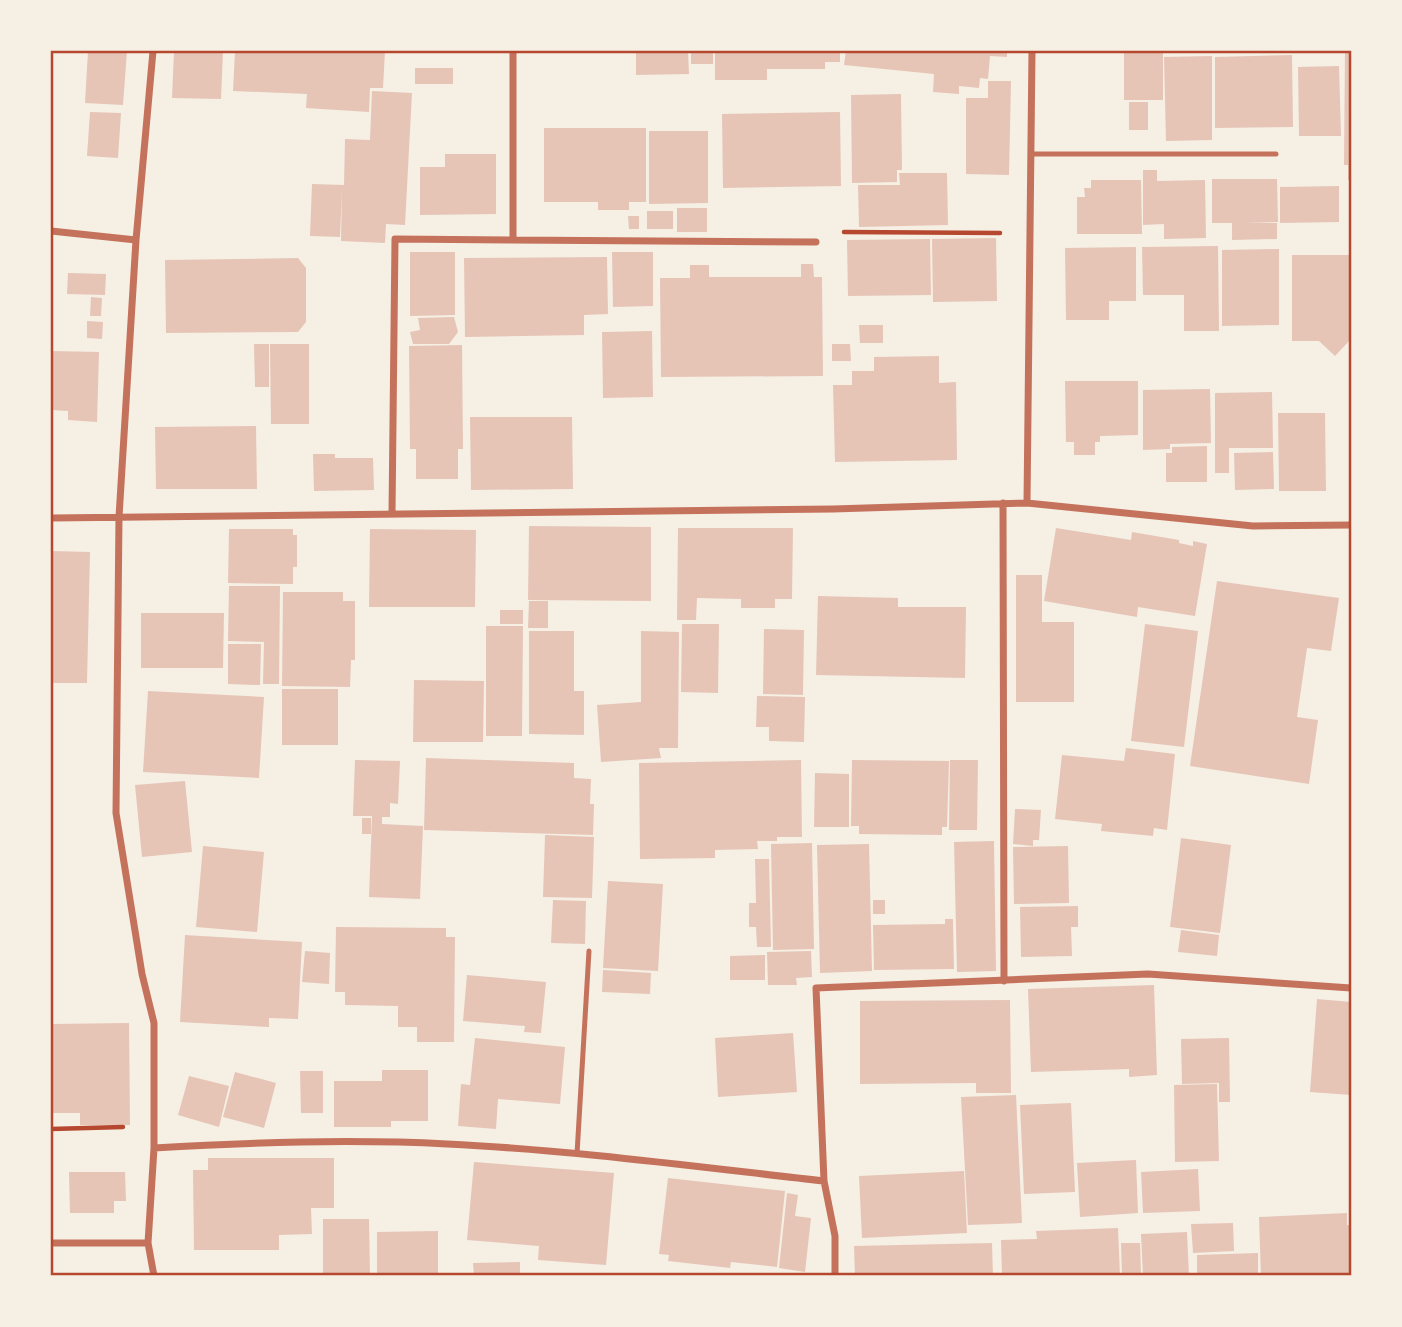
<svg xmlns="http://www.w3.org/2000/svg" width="1402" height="1327" viewBox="0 0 1402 1327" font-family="'Work Sans',sans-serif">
	<rect width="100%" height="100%" fill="#f6efe4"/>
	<!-- building -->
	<path fill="#e6c5b7" d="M88 51H127L123 105 85 103Z
		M174 51H223L221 99 172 98Z
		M235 51H385L383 88H370L369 112 306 108 307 94 233 91Z
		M636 51H688L689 74 636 75Z
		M691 51H713V64H691Z
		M715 51H840V62H825V69H767V80H715Z
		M846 51H1007V57L990 56 988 79 980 78 979 88 959 86V94L933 92 934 74 844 65Z
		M1124 51H1163V100H1124Z
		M1345 51H1351V180H1348V165H1344Z
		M1292 55 1293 127 1215 128V57Z
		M1212 56V140L1166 141 1164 57Z
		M1339 66 1341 136H1299L1298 67Z
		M415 68H453V84H415Z
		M988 81H1011L1009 175 966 174V98H988Z
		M372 91 412 93 405 225 386 224 385 243 341 241 342 189 340 237 310 236 312 184 344 185 345 139 370 140Z
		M901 94 902 170H897V182L852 183 851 95Z
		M1129 102H1148V130H1129Z
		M90 112 121 113 118 158 87 156Z
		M840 112 841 186 723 188 722 114Z
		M544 128H646V202H629V210H598V202H544Z
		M649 131H708V203L649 204Z
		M445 154H496V214L420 215V167H445Z
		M1143 170H1157V181L1205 180 1206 238 1164 239V224L1143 225Z
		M899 173H947L948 225 859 227 858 185H900Z
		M1212 179H1277L1278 222H1245L1277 223V239L1232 240V223H1212Z
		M1091 180H1141L1142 234H1077V197H1085L1084 188H1091Z
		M1339 186V222L1280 223V187Z
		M677 208H707V232H677Z
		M647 211H673V229H647Z
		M628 216H639V229H629Z
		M996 238 997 301 933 302 932 239Z
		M930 239 931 295 848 296 847 240Z
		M1218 246 1219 331H1184V295H1143L1142 247Z
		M1136 247V301H1109V320H1066L1065 248Z
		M1279 249V325L1222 326V250Z
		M410 252H455V315L410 316Z
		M612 252H653V306L613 307Z
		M1292 255H1351V339L1335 356 1319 341H1292Z
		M607 257 608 314 584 315V335L465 337 464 258Z
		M298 258 306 268V322L298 332 166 333 165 260Z
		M801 264H813L814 277H822L823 376 661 377 660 278H690V265H709V277H801Z
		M68 273 106 274 105 295 67 294Z
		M91 297 102 298 101 316H90Z
		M454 317 458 332 449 344H413L410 332 420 330 418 318Z
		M87 321 103 322 102 339 87 338Z
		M859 325H883V343H860Z
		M652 331 653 397 603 398 602 332Z
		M254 344H269V387H255Z
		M270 344H309V424H271Z
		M832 344H850L851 361H832Z
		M462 345 463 449H458V479H416V449H410L409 346Z
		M51 351 99 352 97 422 68 420V411L51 410Z
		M939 356V383L956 382 957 460 835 462 833 385H852V371H874V357Z
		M1065 381H1138V435L1100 436V442H1095V455H1074V442H1066Z
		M1210 389 1211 443 1170 444V449L1143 450V390Z
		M1272 392 1273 448H1229V473H1215V393Z
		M1278 413H1325L1326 491H1279Z
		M470 417H572L573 489 471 490Z
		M256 426 257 489H156L155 427Z
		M1207 446V482H1166V453H1172V447Z
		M1273 452 1274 489 1235 490 1234 453Z
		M313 454H335V458H373L374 490 314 491Z
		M529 526 651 527V601L528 600Z
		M678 528H793L792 599H775V608H741V599L697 598 696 620H677Z
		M1056 528 1131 540 1132 532 1179 540V543L1193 546V541L1207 544 1195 616 1138 607 1137 617 1044 601Z
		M229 529H293V535H297V567H293V584L228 583Z
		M370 529 476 530 475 607H369Z
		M51 551 90 552 87 683H51Z
		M1016 575H1042V622H1074V702H1016Z
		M1217 581 1339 598 1331 651 1307 648 1297 717 1318 720 1309 784 1190 766Z
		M229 586H280L279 684H263L264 642 228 641Z
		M283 592H343V601H355V660H351L350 687 282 686Z
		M818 596 898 598V607H966L965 678 816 675Z
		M529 601H548V628H528Z
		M500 610H523V624H500Z
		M141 613H224L223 668H141Z
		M682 624H719L718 693 681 692Z
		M1145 624 1198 631 1184 747 1131 741Z
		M486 626H523L522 736H486Z
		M764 629 804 630 803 695 763 694Z
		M529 631H574V691H584V735L529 734Z
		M641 631 679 632 678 748H659L661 758 601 762 597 705 641 702Z
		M228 644H261L260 685 228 684Z
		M414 680 484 681 483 742H413Z
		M282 689H338V745H282Z
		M148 691 264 697 259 778 143 772Z
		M757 696 805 697 804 742 769 741V727H756Z
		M1126 748 1175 754 1167 830 1154 828 1153 836 1101 831 1102 824 1055 819 1062 755 1124 761Z
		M426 758 574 763V778L591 779 590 804H594L593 835 424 830Z
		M355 760 400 761 398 804 390 803V817H382V824L423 826 420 899 369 897 372 816H353Z
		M801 760 802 837H777V841H757L758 849 715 850V858L640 859 639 763Z
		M852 760 949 761 947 827H942V835L859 834V826H851Z
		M950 760H978L977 830H949Z
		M815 773 849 774V827H814Z
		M185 781 192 852 142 857 135 785Z
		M1015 809 1041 810 1039 840H1033V846L1013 844Z
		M362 818H371V834H362Z
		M545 835 594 837 592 898 543 897Z
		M1181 838 1231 845 1220 933 1170 927Z
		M994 841 996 971 957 972 954 842Z
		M812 843 814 949 773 950 771 844Z
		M869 844 872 971 820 973 817 845Z
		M203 846 264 852 257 932 196 927Z
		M1068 846 1069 903 1014 904 1013 847Z
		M755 859H769L771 947H757L756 927H749V903H756Z
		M608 881 663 884 658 971 603 968Z
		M553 900 586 901 585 944 551 943Z
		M873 900H885V914H873Z
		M1078 906V927H1071L1072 956 1021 957 1020 907Z
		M945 919H953L954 969 874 970 873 925 945 924Z
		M336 927 446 928V937H455L454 1042H417V1027H398V1006L345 1005V992H335Z
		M1181 930 1219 935 1217 956 1178 952Z
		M185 935 302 942 298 1019 269 1018V1027L180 1022Z
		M305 951 330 953 329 984 302 982Z
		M811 951 812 977 796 978 797 985H768L767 952Z
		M765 955V980H730V956Z
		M603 970 651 973 650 994 602 992Z
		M467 975 546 982 541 1033 524 1032 525 1026 463 1021Z
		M1154 985 1157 1075 1129 1077V1069L1031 1072 1028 989Z
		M1317 999 1351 1002V1095L1310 1092Z
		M1010 1000 1011 1093H976V1083L860 1084V1001Z
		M129 1023 130 1125H80V1113H51V1024Z
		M793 1033 797 1092 718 1097 715 1038Z
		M475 1038 565 1047 560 1104 498 1099 496 1129 458 1126 461 1084 470 1085Z
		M1229 1038 1230 1102H1219V1083L1182 1084 1181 1039Z
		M382 1070H428V1121H391V1127H334V1081H382Z
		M300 1071H323V1113H301Z
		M235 1072 276 1083 264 1128 223 1117Z
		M189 1076 229 1086 219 1127 178 1115Z
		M1217 1084 1219 1161 1175 1162 1174 1085Z
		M1016 1095 1022 1223 968 1225 961 1097Z
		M1071 1103 1075 1192 1024 1194 1020 1105Z
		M208 1158H334V1208H311L312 1234 279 1235V1250H194L193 1170H208Z
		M1136 1160 1138 1213 1080 1217 1077 1163Z
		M474 1162 614 1173 606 1265 538 1260 539 1246 467 1240Z
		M1198 1169 1200 1211 1143 1213 1141 1172Z
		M964 1171 967 1233 862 1238 859 1176Z
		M69 1172H125L126 1201H114V1213H70Z
		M668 1178 785 1191 777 1267 731 1262 730 1268 668 1261 669 1255 659 1254Z
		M787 1193 798 1195 795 1216 811 1218 805 1272 779 1268Z
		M1347 1213V1225H1351V1276H1261L1259 1217Z
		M323 1219H369L370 1276H323Z
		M1233 1223 1234 1251 1193 1253 1191 1224Z
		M1118 1228 1120 1276H1002L1001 1240 1037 1239 1036 1231Z
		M438 1231V1276H377V1232Z
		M1187 1232 1189 1276H1143L1141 1234Z
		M992 1243 993 1276H855L854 1246Z
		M1121 1243H1140L1141 1276H1122Z
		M1258 1253V1276H1197V1255Z
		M520 1262V1276H474L473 1263Z"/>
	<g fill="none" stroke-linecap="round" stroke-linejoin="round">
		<!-- path -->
		<path stroke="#b5482f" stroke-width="4.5" d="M844 232 1000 233
			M51 1129 123 1127"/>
		<!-- service -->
		<path stroke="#c5725c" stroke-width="5" d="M1032 154H1276
			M577 1154 589 951"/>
		<!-- minor -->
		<path stroke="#c5725c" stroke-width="7" d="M153 51 136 240 119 517 116 813 142 974 154 1023V1148L148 1243 154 1276
			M513 51V240L816 242
			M51 231 136 240
			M1003 503 1004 981
			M1027 503 1032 51
			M392 514 395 239 513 240
			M51 518 833 509 1027 503 1253 526 1351 525
			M154 1148C252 1142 350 1139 447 1144 573 1150 699 1167 824 1181
			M51 1243H148
			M835 1276V1236L824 1181 816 988 1148 974 1351 988"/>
	</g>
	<!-- border -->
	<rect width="1402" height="1327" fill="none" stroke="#f6efe4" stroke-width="105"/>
	<rect x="52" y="52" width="1298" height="1222" fill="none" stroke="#b5482f" stroke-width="2.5"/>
</svg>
